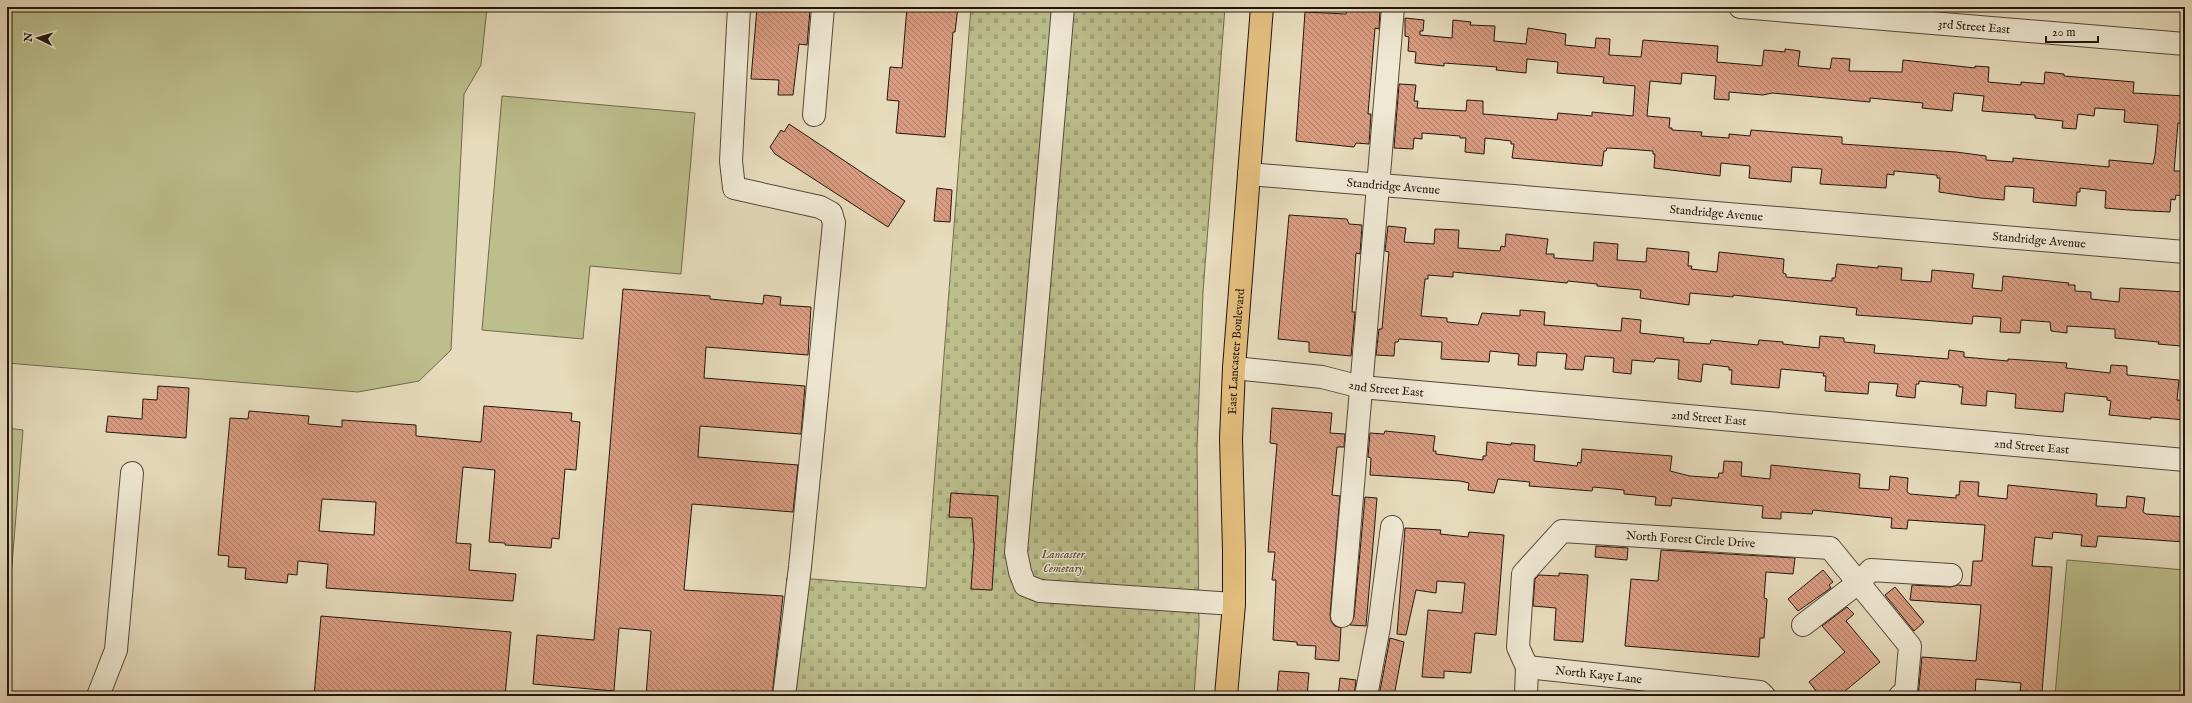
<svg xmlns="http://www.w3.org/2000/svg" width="2192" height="703" viewBox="0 0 2192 703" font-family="'IM FELL English',serif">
	<defs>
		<pattern id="cemetery-stones" width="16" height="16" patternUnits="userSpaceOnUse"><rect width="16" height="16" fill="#bcbe8c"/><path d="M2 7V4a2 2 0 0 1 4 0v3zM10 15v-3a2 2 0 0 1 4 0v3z" fill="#a1a378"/></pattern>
		<pattern id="building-back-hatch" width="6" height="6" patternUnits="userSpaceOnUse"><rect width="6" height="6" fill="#d89b80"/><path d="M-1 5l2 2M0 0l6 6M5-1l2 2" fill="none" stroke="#af7d67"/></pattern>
	</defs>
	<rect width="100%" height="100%" fill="#e6dbbc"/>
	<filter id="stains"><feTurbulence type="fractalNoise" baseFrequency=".005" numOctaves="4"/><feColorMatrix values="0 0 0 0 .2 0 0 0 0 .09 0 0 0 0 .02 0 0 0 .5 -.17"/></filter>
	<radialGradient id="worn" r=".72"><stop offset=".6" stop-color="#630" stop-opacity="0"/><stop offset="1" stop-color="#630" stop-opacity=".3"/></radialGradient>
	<!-- green -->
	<path fill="#bcbe8c" stroke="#706a4c" d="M7 7H487L481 65 464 94 451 350 419 381 358 392 7 363Z
		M502 96 695 113 681 274 590 266 583 339 482 330Z
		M7 428 23 430 10 589H7Z
		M2067 560 2185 570V696H2055Z"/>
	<!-- cemetery -->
	<path fill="url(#cemetery-stones)" stroke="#706a4c" d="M971 7H1225L1203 292 1197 447 1199 626 1194 696H779L787 577 926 588Z"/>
	<!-- building -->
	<path fill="url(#building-back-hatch)" stroke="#23160c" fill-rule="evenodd" d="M759 7 810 11 807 45 799 44 793 95H778L779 80 751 79 757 8Z
		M907 7H958L955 32H953L945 137 896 133 899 101 887 100 890 67 902 68Z
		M1347 7 1380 9 1379 29 1375 28 1368 114H1371L1369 144 1356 143 1354 147 1296 141 1305 12 1346 14Z
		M1405 18 1424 20 1423 31H1420V35L1452 38 1453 20 1471 22 1470 25 1495 26 1494 41 1526 44 1528 28 1566 34 1565 45 1595 48 1596 38 1610 39 1609 55 1641 57 1643 40 1718 46 1717 62 1762 66 1764 50 1785 52V49L1800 51 1798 66 1830 69 1832 58 1850 59 1849 71 1902 72 1903 60 1975 68V66L1989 67 1988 82 2021 85V82L2044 84 2045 72 2064 74V76L2134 82 2133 93 2185 96V124L2178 123 2174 171H2185V196L2176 195 2175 200 2171 199 2170 212 2129 210 2105 208 2106 191 2080 188V192H2077L2076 206 2033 202 2034 188 2005 186 2004 200 1980 198 1939 192 1940 178H1937V175L1894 171V175L1887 174 1886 188 1820 184 1822 169 1792 167 1791 182 1749 178 1750 166 1721 163 1720 176 1654 168 1655 154H1653V151L1627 149 1607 148 1606 151H1604L1602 166 1512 158 1514 144H1511V141L1485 138 1484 154 1465 152 1466 138H1460V136L1422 133V139L1414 138 1413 149 1394 148 1399 84 1416 85 1414 101H1418L1417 108 1466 111 1467 100 1483 101V114L1557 120 1558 113 1592 116V112L1633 116 1635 86 1603 83 1604 77 1557 73 1558 62 1527 59 1526 73 1496 70 1497 67 1444 63V66L1415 63 1416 52 1408 51 1409 37 1405 36ZM1682 73 1716 76 1714 99 1729 100V92L1763 95 1772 93 1870 102V98L1923 103 1922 108 1952 111 1954 93 1984 96 1982 111 2035 115V118L2063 121 2062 128 2076 129 2078 114 2094 116 2095 108 2125 110 2124 122 2158 125 2155 155 2153 164 2109 160V167L2013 158V162L1986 160V156L1956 152 1842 144V137L1827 136 1751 130 1750 136 1729 134V138L1701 136 1702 132 1672 130V128H1669L1670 118 1647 116 1650 81 1681 84Z
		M789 124 905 201 888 227 775 154 770 147 781 130 784 132Z
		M937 188 952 190 950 222 934 221Z
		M1289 215 1347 219 1349 224 1362 225 1360 254 1356 253 1352 312H1355L1351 356 1309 352V342L1278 339Z
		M1388 226 1406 228 1404 242 1434 244 1435 229 1459 230 1458 248 1500 251 1501 246 1505 247 1506 234 1548 239 1546 254H1554V258L1593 261 1594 242 1618 244 1617 260 1646 262 1647 248 1689 252 1688 266H1692L1691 269 1717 272 1719 252 1784 259 1783 273 1786 274V277L1832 281V278H1835L1837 264 1878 268V266L1902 268 1901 280 1931 282 1932 270 1974 274 1972 288 2002 291 2003 276 2069 283 2068 285H2075V291L2091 292V299L2119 302 2120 288 2185 292 2181 346 2158 344 2159 342 2115 338V329L2067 326V333L2051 331 2050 322 2021 320 2020 333 2000 332 2001 318 1973 316 1972 324 1898 318 1856 315 1857 308 1733 295V297L1690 293 1689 305 1640 298 1641 290 1597 286V284L1568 281 1567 283 1453 272V277L1428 275V279H1425L1421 316 1447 318V322L1478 325 1482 313 1520 316V310L1545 312 1544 325 1621 331 1622 318 1641 320 1640 333 1684 338 1683 342 1710 344 1711 340 1758 345 1759 340 1783 342V344L1819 348 1820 336 1844 338V342L1875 345 1874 353 1948 359 1949 350 1964 352V357L2008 361V359L2067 363 2066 368 2110 373 2111 365 2127 366V375L2179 380 2177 400 2185 401V420L2151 417V419L2109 415 2111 401 2107 400V397L2065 393 2063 412 2015 408 2016 394 1987 391 1986 406 1961 404 1963 387H1959V385L1919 381V384H1916L1915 398 1896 396 1898 384 1869 382 1868 394 1825 391 1826 376H1823L1824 373 1781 369 1779 388 1731 384 1732 370H1729V367L1703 364 1701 382 1678 379 1679 360 1656 358 1654 362 1632 360 1631 374 1613 372 1614 358 1585 356 1583 370 1565 369 1567 354 1537 352 1536 366 1518 365 1519 354 1490 351 1489 362 1441 359 1442 342 1399 339 1398 342H1395L1394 356 1376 355 1379 329H1382L1389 252 1385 251Z
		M623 289 710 296V299L763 304 764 295 781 297 780 305 811 307 808 355 706 347 704 378 805 386 801 434 700 426 698 457 798 465 793 512 692 504 684 590 783 596 772 696 733 691V696H646L651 631 619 628 614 691 533 684 537 635 594 640Z
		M158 386 189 388 186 438 106 432 108 416 142 419 143 399 157 400Z
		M484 406 572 413 571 421 580 422 576 470 565 469 559 539 552 538 551 548 505 545V543L489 542 495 470 463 467 456 543 471 544 469 570 516 574 513 601 326 588 328 564 298 561 297 575 288 574 287 583 245 579 246 568 228 567 229 556 218 555 230 418 248 419 249 411 309 416 308 424 342 427V420L416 425V436L481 442ZM322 499 376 502 374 535 319 531Z
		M1272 408 1332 413 1330 433 1345 434 1344 447H1337L1332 495 1340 496 1330 615 1331 621 1335 626 1341 628 1339 661 1315 659 1316 646 1297 645V642L1273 640 1276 580H1272L1275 552H1268L1277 444 1270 443Z
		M1385 431 1435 436 1433 451H1436V454L1483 460V456H1486L1487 442 1511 445V443L1535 445 1534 461 1577 466 1578 462 1581 463 1582 449 1672 456 1670 471 1690 476 1718 478 1719 473H1723L1724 461 1742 462 1741 476 1770 479 1771 465 1860 474 1859 488 1889 490 1890 476 1908 478 1907 492 1910 494 1956 498V495H1959L1960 481 1979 482 1978 496 2007 499 2008 485 2097 494 2096 506 2126 508 2127 496 2145 498 2143 512 2146 514 2185 517V542L2098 536 2096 547 2081 546 2082 535 2053 532 2052 539 2035 537 2032 566 2052 567 2042 692 2020 691 2021 683 1976 679 1975 696H1918L1922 657 1976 661 1981 605 1910 600 1912 585 1950 587 1958 585 1971 586 1973 561H1982L1985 525 1908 520 1907 529 1891 528 1892 518 1813 510 1812 514 1781 512V519L1762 518 1763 506 1672 498 1671 506 1655 505 1656 497 1624 494V490L1593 487 1592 491 1555 488 1529 486 1530 482 1498 479 1494 493 1468 490 1469 483 1460 481 1370 475 1371 458 1368 457 1370 433 1384 434Z
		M951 493 998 496 992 590 971 589 974 546 972 518 949 517Z
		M1365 497 1377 498 1366 626 1350 625 1354 617Z
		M1405 528 1441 530 1440 534 1468 537 1469 532 1504 535 1496 635 1475 633 1471 673 1444 671V678L1422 677 1428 610 1462 613 1465 583 1437 581 1436 593 1416 590 1406 635 1397 634Z
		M1596 546 1628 548 1627 560 1595 557Z
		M1661 550 1795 558 1793 574 1766 572 1764 598 1767 599 1764 638H1760L1759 657 1625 646 1631 579 1658 581Z
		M1823 570 1833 582 1829 585 1831 588 1798 611 1788 599Z
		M1559 573 1588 575 1583 642 1554 640 1556 608 1533 606 1535 579 1539 575 1559 576Z
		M1895 587 1924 622 1914 631 1885 595Z
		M1847 607 1854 614 1846 621 1880 662 1839 696H1820L1809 682 1845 652 1822 626Z
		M321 616 511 632 505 696H314Z
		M1390 638 1404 642 1394 696H1379Z
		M1279 671 1309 673 1307 696H1277Z
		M1340 678 1356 680 1354 696H1338Z"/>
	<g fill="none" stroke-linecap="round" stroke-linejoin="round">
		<defs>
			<g id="minor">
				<path d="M739 7 731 161 734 188 820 207 831 213 834 223 800 567 784 696"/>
				<path d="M1063 7 1016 552 1020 572 1025 585 1040 591 1234 604"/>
				<path id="s1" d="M1740 7 2185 44"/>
				<path d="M814 115 823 7"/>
				<path id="s2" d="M1249 174 2185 252"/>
				<path id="s3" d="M1234 368 1322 377 1361 387 2185 460"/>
				<path d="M1342 616 1393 7"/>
				<path d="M1803 625 1858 583 1871 570 1951 575"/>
				<path id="s4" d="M1527 667 1760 692 1764 696"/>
				<path d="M98 696 116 650 132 473"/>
				<path d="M1366 696 1379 627 1392 527"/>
				<path id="s5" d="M1526 696 1527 667 1518 647 1523 574 1562 531 1830 548 1910 646 1906 691 1900 696"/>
			</g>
			<g id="major">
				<path id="s6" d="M1226 696 1234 604V551L1231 439 1234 368 1262 7"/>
			</g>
		</defs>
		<!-- minor casing -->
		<use href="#minor" stroke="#544738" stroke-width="24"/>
		<!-- major casing -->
		<use href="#major" stroke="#23160c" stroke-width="24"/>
		<!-- minor -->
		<use href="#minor" stroke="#efe8d3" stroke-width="22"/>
		<!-- major -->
		<use href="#major" stroke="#e3be7e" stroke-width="22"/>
	</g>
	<g text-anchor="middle" stroke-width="3" stroke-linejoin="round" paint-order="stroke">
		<!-- street labels -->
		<g font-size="12" fill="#23160c" stroke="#efe8d3">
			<text dy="4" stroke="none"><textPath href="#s1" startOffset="235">3rd Street East</textPath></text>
			<text dy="4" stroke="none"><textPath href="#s2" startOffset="145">Standridge Avenue</textPath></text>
			<text dy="4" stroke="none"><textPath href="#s2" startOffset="469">Standridge Avenue</textPath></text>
			<text dy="4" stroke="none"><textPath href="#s2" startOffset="793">Standridge Avenue</textPath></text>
			<text dy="4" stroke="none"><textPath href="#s6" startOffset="345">East Lancaster Boulevard</textPath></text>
			<text dy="4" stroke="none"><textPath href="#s3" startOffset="154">2nd Street East</textPath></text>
			<text dy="4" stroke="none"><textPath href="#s3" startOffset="478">2nd Street East</textPath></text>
			<text dy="4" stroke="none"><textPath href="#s3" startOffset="802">2nd Street East</textPath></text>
			<text dy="4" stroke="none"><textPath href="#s5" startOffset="311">North Forest Circle Drive</textPath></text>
			<text dy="4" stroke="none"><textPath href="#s4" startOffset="72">North Kaye Lane</textPath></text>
		</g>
		<!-- park labels -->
		<g font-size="12" font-style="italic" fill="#514832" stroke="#efe8d3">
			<text x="1063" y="558">Lancaster<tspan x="1063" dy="14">Cemetary</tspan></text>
		</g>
	</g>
	<!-- margin -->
	<rect width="2192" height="703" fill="none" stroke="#e6dbbc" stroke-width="24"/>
	<rect x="8" y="8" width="2176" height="687" fill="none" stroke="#23160c" stroke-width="2"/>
	<rect x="12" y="12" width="2168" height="679" fill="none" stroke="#23160c"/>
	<!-- north arrow -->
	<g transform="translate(38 38) rotate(275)" stroke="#efe8d3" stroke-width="3" paint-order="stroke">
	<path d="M0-3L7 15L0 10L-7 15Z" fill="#23160c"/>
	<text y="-6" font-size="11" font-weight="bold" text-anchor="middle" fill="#23160c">N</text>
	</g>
	<!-- scale -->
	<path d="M2046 36v6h52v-6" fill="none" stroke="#23160c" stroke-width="2"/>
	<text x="2052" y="36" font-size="12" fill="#23160c" stroke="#efe8d3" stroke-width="3" paint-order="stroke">20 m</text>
	<rect width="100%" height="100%" filter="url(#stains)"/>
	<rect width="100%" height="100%" fill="url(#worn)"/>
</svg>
